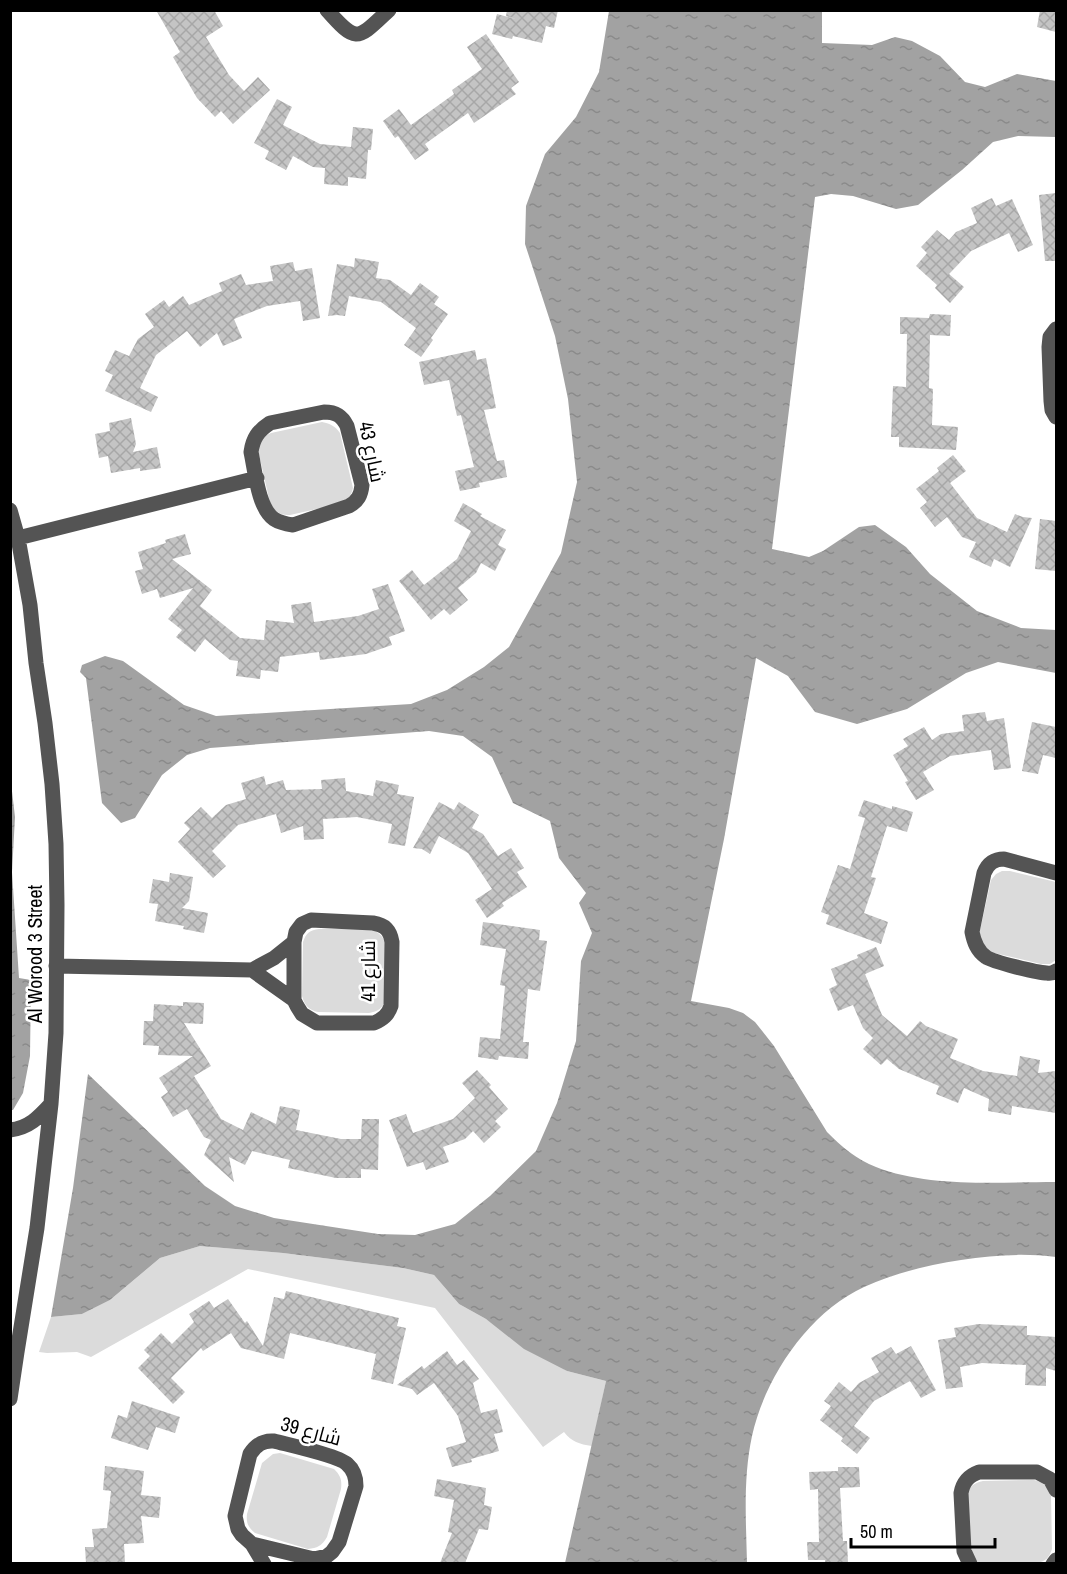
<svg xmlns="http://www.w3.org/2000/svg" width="1067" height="1574" viewBox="0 0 1067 1574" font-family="'Archivo Narrow',Cairo,sans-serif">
	<defs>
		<pattern id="water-ripples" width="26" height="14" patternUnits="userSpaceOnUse" patternTransform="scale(1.5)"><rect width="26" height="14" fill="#a2a2a2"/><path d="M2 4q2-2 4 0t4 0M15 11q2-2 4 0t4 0" fill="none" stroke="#8a8a8a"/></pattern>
		<pattern id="building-cross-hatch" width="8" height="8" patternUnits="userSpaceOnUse" patternTransform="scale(1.5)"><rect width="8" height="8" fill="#c4c4c4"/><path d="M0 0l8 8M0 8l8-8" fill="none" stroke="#a7a7a7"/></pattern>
	</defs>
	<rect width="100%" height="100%" fill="#fff"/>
	<!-- green -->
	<path fill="#dbdbdb" d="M322 422C331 424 335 426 340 433L353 488C351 497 347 500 339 504L290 515C280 515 275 512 270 503L258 450C260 441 262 437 271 433Z
		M1002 871H1010L1056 882V960L1050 964H1041L990 952 984 948 979 935 991 880 996 874Z
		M319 929H372C379 933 383 936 386 944V1000C382 1009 378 1011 369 1013L318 1012C309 1010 305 1006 302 996L303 942C306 933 310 930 319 929Z
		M200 1246 283 1253 403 1268 434 1275 459 1304 486 1319 567 1371 606 1381 592 1446C579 1444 572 1442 564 1432L543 1447 435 1308 248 1269 91 1357 77 1352 47 1353 39 1352 51 1317 82 1314 110 1300 160 1258Z
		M280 1453 334 1469C341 1476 342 1480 341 1489L327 1537C322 1546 317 1548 308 1549L255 1533C248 1527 246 1523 247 1514L262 1463 273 1454Z
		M1034 1480C1043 1482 1047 1486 1051 1495L1052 1549C1049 1558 1046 1561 1037 1563L980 1564 972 1557 966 1494C970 1486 974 1483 983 1481Z"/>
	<!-- water -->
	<path fill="url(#water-ripples)" d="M609 11H822V43L872 45 895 37 912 41 940 56 965 82 985 87 1017 74 1056 81V137L1018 136 993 142 962 170 918 205 896 209 853 196 831 194 815 197 772 549 809 557 823 551 859 527 875 525 906 547 930 574 977 611 1021 628 1056 630V673L998 662 966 673 907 709 857 724 815 712 788 676 756 658 724 839 691 1001 729 1008 743 1013 755 1022 774 1046 827 1132C841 1146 857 1160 876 1167 929 1188 1000 1182 1056 1182V1257C1024 1253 993 1255 961 1260 928 1265 895 1273 864 1287 809 1312 765 1377 752 1436 743 1478 746 1521 747 1563H565L606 1381 567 1371 524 1349 486 1319 459 1304 434 1275 403 1268 283 1253 200 1246 160 1258 110 1300 82 1314 51 1317 73 1188 88 1074 205 1186 235 1206 274 1218 378 1234 415 1235 455 1224 490 1196 536 1151 557 1103 576 1041 581 961 592 933 579 903 586 893 559 858 550 821 513 803 492 757 463 736 429 731 210 748 187 755 162 775 135 818 121 823 102 803 86 678 80 672 82 665 105 656 123 661 184 705 216 716 411 704 447 690 484 667 509 647 561 553 577 482 568 399 555 336 525 244 526 206 545 154 576 117 599 72Z
		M10 774 15 817 12 872 19 978 31 980 30 1056 23 1093 13 1110H11Z"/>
	<!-- building -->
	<path fill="url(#building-cross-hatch)" d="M156 10H214L223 26 206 37 229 75 244 91 258 77 270 90 233 124 221 111 215 117 197 98 173 57 180 52Z
		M507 10H558L554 28 546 26 542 43 513 36 512 39 492 34 497 14 516 19 506 16Z
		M1040 10H1056V32L1037 27Z
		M486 34 519 82 511 88 516 94 474 123 468 113 425 144 429 150 415 160 398 136 395 138 383 121 399 109 411 125 454 94 452 90 482 69 467 47Z
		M277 99 292 107 283 125 320 144 351 147 353 127 373 129 371 150H368L366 179 348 177V186L324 184 325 168 313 167 293 156 286 170 265 159 269 151 254 143Z
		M1056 193V261H1045L1039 195Z
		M992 198 996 206 1012 199 1033 245 1018 252 1009 233 971 251 949 274 964 287 950 303 935 288 937 285 916 266 927 253 921 247 937 230 949 240 956 232 977 223 971 208Z
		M355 258 379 262 376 278 390 280 411 295 420 283 439 297 434 304 448 314 431 338 433 340 421 357 404 345 416 328 381 302 349 296 345 316 337 315 328 316 337 264 354 267Z
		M293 262 295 271 312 268 320 318 303 321 300 301 267 306 234 319 242 338 223 346 217 333 200 347 187 331 156 355 140 388 158 397 151 412 105 391 113 375 105 371 115 350 129 356 138 339 154 327 145 314 164 300 169 307 183 296 189 305 222 291 219 283 241 274 246 285 273 281 270 266Z
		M930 314 951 315 950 336 930 335 929 388 933 389 932 425 958 427 956 450 899 447V437H891L893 386 906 387 907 334H900V317L929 318Z
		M475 350 477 360 486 358 496 408 484 410 497 461 504 460 507 477 479 483 480 487 460 491 455 471 474 467 461 415 457 416 449 380 424 385 419 362Z
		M131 418 136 444 133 452 157 447 161 468 140 471V468L111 473 108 456 99 458 95 434 110 431 109 423Z
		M953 455 966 471 950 483 977 518 1007 532 1015 514 1023 517 1032 518 1010 567 994 559 991 567 969 557 976 542 962 537 947 517 935 527 920 508 927 502 916 489 939 471 937 468Z
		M463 503 482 514 480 516 506 530 498 545 506 549 495 571 481 563 476 573 458 588 468 600 450 615 444 609 431 620 399 581 412 570 424 585 457 559 471 531 454 521Z
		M1040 519 1056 521V571L1035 569Z
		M185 534 191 554 172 559 212 590 200 606 240 638 264 640 266 620 294 623 291 605 311 602 314 622 358 616 379 609 372 589 388 584 405 631 389 637 392 645 366 654 320 660 319 652 280 657 278 672 261 670 260 679 236 676 238 661 230 660 205 639 195 652 176 637 182 630 168 619 193 588 160 598 157 589 142 594 135 571 143 569 138 552 166 543 165 540Z
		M985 712 987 721 1004 718 1011 768 994 770 991 750 950 756 923 772 934 790 916 800 905 782 908 781 893 755 908 746 903 739 924 727 932 740 941 734 964 731 962 715Z
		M1032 722 1056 727V758L1043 755 1038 774 1022 771Z
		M264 776 266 785 283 780 286 790 322 789 321 780 345 778 346 791 373 796 376 780 399 785 397 794 414 797 405 846 388 843 392 824 357 817 323 819 324 839 304 840 303 826 281 833 276 814 238 825 212 851 226 866 213 878 178 842 190 829 184 823 201 807 212 818 226 805 246 799 241 783Z
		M864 800 892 809V806L913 812 907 832 887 826 871 877 876 878 864 913 888 922 881 944 826 924 829 915 821 912 838 865 850 869 865 818 858 816Z
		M439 802 454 810 459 802 479 815 472 828 483 834 498 856 511 848 524 868 517 872 527 887 502 903 504 906 487 918 475 900 492 889 468 853 439 836 430 854 422 849 413 848Z
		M170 873 193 877 189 901 182 908 208 913 204 933 183 929 184 926 155 921 158 904 149 903 153 879 169 882Z
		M483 922 540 930 539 940 547 941 540 991 528 989 523 1042H529L528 1059 499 1056 498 1060 478 1057 480 1037 500 1039 505 986 500 985 506 949 480 945Z
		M876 947 884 966 865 974 882 1015 907 1036 920 1021 926 1026 958 1039 950 1058 983 1071 1017 1076 1020 1056 1040 1060 1038 1073 1056 1071V1113L1012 1106 1011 1115 988 1111 989 1099 964 1088 958 1103 936 1094 939 1086 899 1069 887 1059 881 1065 863 1049 873 1038 863 1028 853 1005 838 1011 829 989 837 985 831 969 858 958 857 955Z
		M183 1002 204 1003 203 1024 184 1023 211 1066 194 1076 221 1119 243 1130 251 1112 276 1124 280 1106 300 1110 296 1130 341 1139H361L362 1119H379L378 1170 361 1169V1178H336L288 1168 290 1160 252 1151 245 1165 229 1157 234 1182 204 1155 211 1140 204 1137 187 1109 173 1117 161 1097 168 1092 159 1078 193 1056 158 1055 159 1046 143 1045 144 1021H153L154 1004 183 1006Z
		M477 1070 491 1085 489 1087 508 1109 495 1121 501 1127 484 1143 473 1131 465 1139 443 1147 449 1162 426 1170 423 1162 407 1167 389 1120 406 1114 413 1133 453 1119 475 1098 462 1083Z
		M286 1291 399 1318 397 1326 406 1328 393 1384 371 1379 376 1354 290 1333 284 1359 241 1348 231 1333 203 1351 201 1348 171 1378 185 1392 173 1404 138 1368 150 1356 144 1350 161 1333 172 1344 194 1322 189 1314 209 1301 214 1308 228 1299 245 1323 247 1321 263 1346 274 1297 284 1299Z
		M979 1324 1027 1326V1335L1056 1337V1371L1046 1368V1386L1025 1385 1026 1365 982 1363 960 1367 963 1387 946 1389 938 1340 956 1337 954 1328Z
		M911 1346 936 1390 921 1398 910 1381 874 1401 854 1426 870 1438 857 1454 841 1441 843 1438 820 1420 831 1406 824 1401 839 1382 851 1392 859 1383 879 1372 871 1358 891 1347 896 1354Z
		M447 1351 457 1365 464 1360 479 1379 473 1383 481 1413 497 1409 503 1432 494 1434 499 1451 471 1459 472 1462 452 1467 446 1448 466 1442 458 1416 434 1383 417 1395 412 1389 397 1385 422 1366 424 1369Z
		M132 1401 180 1417 175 1433 156 1427 148 1450 111 1438 118 1415 127 1418Z
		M105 1466 144 1471 141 1495 161 1497 159 1518 141 1516 144 1543 124 1544 125 1563H86L85 1547H94L92 1529 107 1528 111 1491 103 1490Z
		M838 1467H859L860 1487 840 1488 843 1541H847L848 1563H825V1560H808L807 1542H819L818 1489 810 1490 809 1472 838 1471Z
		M437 1479 486 1488 484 1505 492 1507 488 1530 479 1529 465 1563H440L452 1533 448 1532 454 1500 434 1496Z"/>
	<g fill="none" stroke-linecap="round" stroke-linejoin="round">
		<!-- minor -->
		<path stroke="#545454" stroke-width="15" d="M327 10C357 44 357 40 389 10
			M1056 329 1050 337 1049 347 1051 401 1052 410 1056 417
			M324 412C336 412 342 416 347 426L362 485C361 495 358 501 349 506L293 525C286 524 280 523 274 519 258 508 255 470 251 452 253 438 258 431 270 423Z
			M10 510 18 538 30 605 36 663 45 723 52 784 56 844 57 905 56 1033 51 1104 37 1228 17 1352 10 1399
			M18 538 257 478
			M1056 873 1004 859C994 859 988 863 984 873L972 932C974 942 977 951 986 957 993 962 1038 973 1047 973 1051 974 1053 973 1056 971
			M311 920 373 923C385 925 390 930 392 942L391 1006C388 1015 383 1019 374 1023H317L302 1014 297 1006 294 1000V942L296 932 302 924Z
			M56 966 252 970 274 958 294 942
			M252 970 294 1000
			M10 1130C29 1128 39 1117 51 1104
			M252 1544 314 1559 327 1556 332 1552 339 1542 356 1486C356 1477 354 1470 347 1464 339 1456 289 1445 274 1441 263 1440 256 1445 250 1454L235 1516 238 1529 242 1535 252 1544 264 1564
			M970 1564 964 1551 961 1493C963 1482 968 1476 979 1472H1037L1050 1479 1056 1490
			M1053 1564 1056 1560"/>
	</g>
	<g text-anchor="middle" stroke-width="5" stroke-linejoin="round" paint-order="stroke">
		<!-- street labels -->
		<g font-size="20" fill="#000" stroke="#fff">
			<text transform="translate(372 452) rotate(78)" y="7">شارع 43</text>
			<text transform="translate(35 954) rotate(-90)" y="7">Al Worood 3 Street</text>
			<text transform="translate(368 971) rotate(-90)" y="7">شارع 41</text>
			<text transform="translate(311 1431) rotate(15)" y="7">شارع 39</text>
		</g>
	</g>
	<!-- border -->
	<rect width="1067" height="1574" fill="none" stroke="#000000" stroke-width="24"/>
	<!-- scale -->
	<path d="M851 1538v9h144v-9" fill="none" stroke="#000000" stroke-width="3"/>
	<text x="860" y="1538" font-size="18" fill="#000000" stroke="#ffffff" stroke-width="4.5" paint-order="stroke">50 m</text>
</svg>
